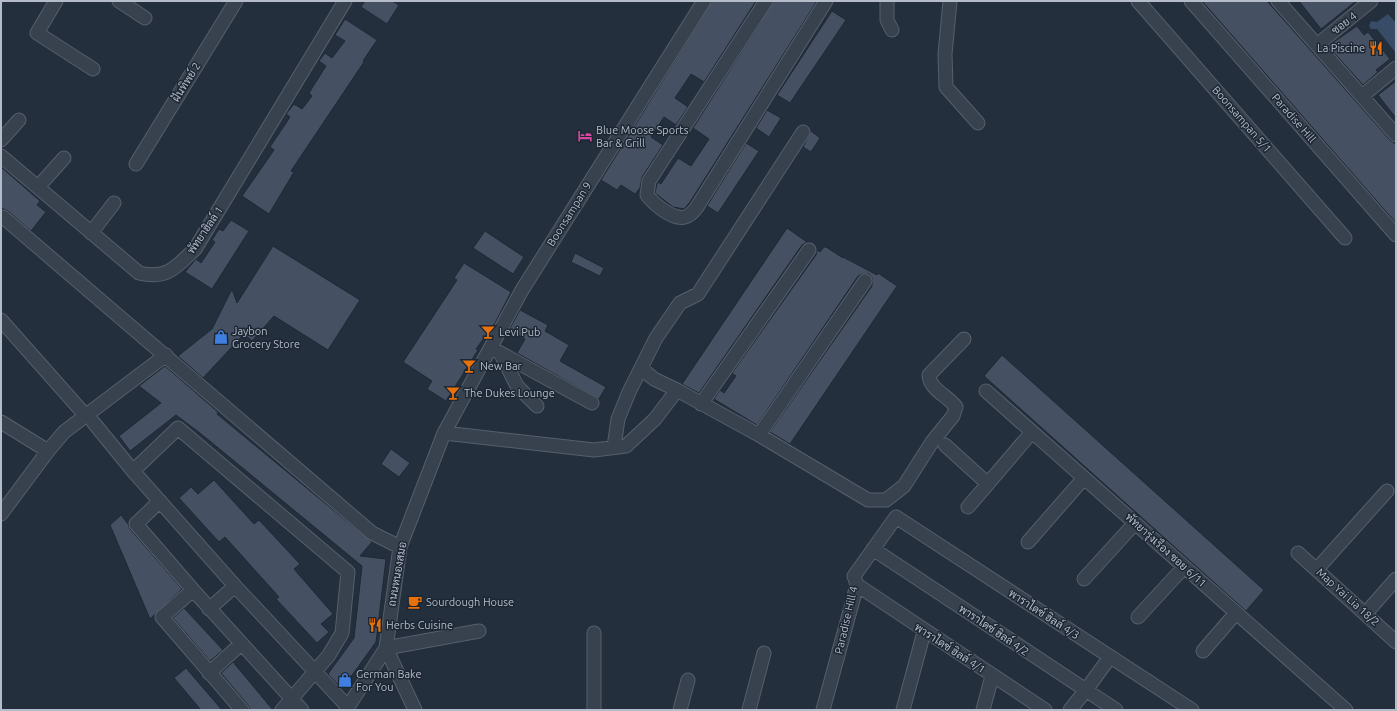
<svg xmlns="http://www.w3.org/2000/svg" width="1397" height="711" viewBox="0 0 1397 711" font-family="Ubuntu,Sarabun,sans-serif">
	<rect width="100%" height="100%" fill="#242f3e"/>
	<!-- water -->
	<path fill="#394c67" d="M1388 14 1396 23V53L1377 29H1371L1369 26 1371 21 1377 22Z"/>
	<!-- building -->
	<path fill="#455162" stroke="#1f2835" d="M365 1H392L399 5 387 24 361 7Z
		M712 1H756L704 82 691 74 675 98 688 107 676 125 664 117 651 137 663 145 642 177 640 188 635 194 621 185 617 190 601 180Z
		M774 1H817L690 202 684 209 673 207 655 193 657 184 658 182 661 184 678 158 691 166 709 139 693 128Z
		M1202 1H1267L1390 140 1394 143 1396 145V223Z
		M1299 1H1356L1321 29Z
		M832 11 846 20 790 103 777 95Z
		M345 19 377 40 363 61 364 62 291 171 294 172 269 214 242 196 274 150 270 147 290 117 286 114 294 104 302 109 312 96 309 93 326 66 319 61 325 53 332 58 345 41 335 35Z
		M1357 26 1364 35 1368 32 1390 59 1376 70 1378 72 1363 85 1328 46Z
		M1396 81V118L1378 95Z
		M767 110 781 118 769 137 756 128Z
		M811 131 820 138 811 152 803 147Z
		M746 143 759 151 718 213 707 206Z
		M1 167 40 201 37 205 46 212 31 231 8 211 1 208Z
		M231 220 249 231 212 289 185 272 196 259 201 263 215 242 212 240 219 229 223 231Z
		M787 228 807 242 802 245 699 393 682 384Z
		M485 231 524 257 513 274 473 248Z
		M273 246 360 300 328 350 274 316 252 341 244 334 203 378 178 356 212 329 232 289 237 303Z
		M824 247H826L843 258V257L877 275 878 273 897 286 790 444 770 432 872 286V278L869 274H862L858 276 757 425 714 399 720 390 724 393 736 376 732 373 816 255 817 250 820 252Z
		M575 253 604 268 600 276 571 262Z
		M464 263 511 292 495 323 476 349 478 350 446 401 427 389 432 381 403 362 457 280 454 278Z
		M520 310 548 325 545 331 569 345 560 361 606 387 599 399 517 353 525 339 509 330Z
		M1002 355 1264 590 1246 611 984 376Z
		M165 366 218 412 217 414 372 542 360 556 386 559 376 642 342 689 328 674 354 638 362 566 200 433 176 415 130 451 119 436 161 403 139 386Z
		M391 449 410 463 399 477 381 464Z
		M214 480 254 524 259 520 300 564 294 569 333 614 321 624 329 632 317 643 276 599 279 597 225 537 219 542 179 498 191 487 198 494Z
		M121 515 128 524 130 529 182 589 150 619 110 525Z
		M184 608 223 650 210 661 173 618Z
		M233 662 273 710H250L248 705 221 673Z
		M186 668 222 710H201L174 678Z"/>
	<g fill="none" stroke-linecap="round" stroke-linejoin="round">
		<defs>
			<path id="minor" d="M56 1 37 33 93 69
				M119 1 145 18
				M766 1 649 181 647 195C654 204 672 220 685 217 690 216 694 211 697 207L826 1
				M887 1V20L892 30
				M950 1 945 54 946 87 978 123
				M1138 1 1345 238
				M1191 1 1396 235
				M1278 1 1396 135
				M1317 45 1371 1
				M1362 96 1396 68
				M1 140 19 120
				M1 156 139 273C167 280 176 267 195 249L345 1
				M136 164 236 1
				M38 187 64 158
				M3 217 372 533 400 547
				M91 233 114 203
				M1 320 86 416
				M491 348 592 403
				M501 354 517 386 537 406
				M642 369 654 379 677 390
				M986 391 1346 710
				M701 404 809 250
				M1 422 48 451
				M93 422 133 471 235 586 348 707
				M444 433 594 450 626 446 655 419 677 390 759 435 868 500H886L904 486 932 442 953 416 956 407C948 396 929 389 929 375L964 339
				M759 435 865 281
				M945 445 988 484
				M614 447 618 419 629 392 656 338 680 303 698 294 803 132
				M133 471 178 428 348 572 342 633 329 655 282 710
				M160 501 136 524 193 590 302 710
				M968 507 1032 432
				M1 514 48 451 64 432 166 355
				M1028 542 1084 478
				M873 549 1116 710
				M1298 553 1396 642
				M1317 569 1387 491
				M1084 579 1135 523
				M857 585 1045 710
				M193 590 162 617 242 710
				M209 609 235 586
				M1366 613 1396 579
				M1138 617 1184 567
				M594 633V710
				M1203 651 1236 613
				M209 673 241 644
				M346 710 386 648 400 547 444 433 522 290 704 1
				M415 710 386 648 479 631
				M680 710 688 680
				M749 710 764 653
				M823 710 857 585 854 576 896 517 1192 710
				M903 710 924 632
				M983 710 992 676
				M1070 710 1086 690 1110 657"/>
		</defs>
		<!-- minor casing -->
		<use href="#minor" stroke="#565f6c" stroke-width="15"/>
		<!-- minor -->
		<use href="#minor" stroke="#38414e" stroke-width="13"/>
	</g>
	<!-- icons -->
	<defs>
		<symbol id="restaurant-bare" viewBox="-9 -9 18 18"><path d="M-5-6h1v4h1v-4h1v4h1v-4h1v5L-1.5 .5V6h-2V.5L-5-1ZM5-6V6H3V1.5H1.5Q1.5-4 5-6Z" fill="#e8710a" stroke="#1d2633" stroke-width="2.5" paint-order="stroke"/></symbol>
		<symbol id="hotel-bare" viewBox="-9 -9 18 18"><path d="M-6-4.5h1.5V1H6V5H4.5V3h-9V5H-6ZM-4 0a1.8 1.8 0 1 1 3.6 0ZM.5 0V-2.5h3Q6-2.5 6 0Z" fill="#d1479c" stroke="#1d2633" stroke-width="2.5" paint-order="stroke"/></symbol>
		<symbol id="bar-bare" viewBox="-9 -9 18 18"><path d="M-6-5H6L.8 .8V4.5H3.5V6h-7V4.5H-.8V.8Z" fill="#e8710a" stroke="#1d2633" stroke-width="2.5" paint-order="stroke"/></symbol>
		<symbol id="shop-bare" viewBox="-9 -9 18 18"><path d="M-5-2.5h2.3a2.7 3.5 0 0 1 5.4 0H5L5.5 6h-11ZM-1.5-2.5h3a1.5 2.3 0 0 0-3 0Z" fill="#3f7fe0" stroke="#1d2633" stroke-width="2.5" paint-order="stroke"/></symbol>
		<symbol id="cafe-bare" viewBox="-9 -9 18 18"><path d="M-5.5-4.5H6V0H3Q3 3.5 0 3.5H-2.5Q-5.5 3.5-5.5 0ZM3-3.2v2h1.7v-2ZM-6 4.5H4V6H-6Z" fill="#e8710a" stroke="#1d2633" stroke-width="2.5" paint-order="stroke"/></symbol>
	</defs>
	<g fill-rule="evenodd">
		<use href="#restaurant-bare" x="1366" y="38" width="20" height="20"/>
		<use href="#hotel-bare" x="575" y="126" width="20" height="20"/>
		<use href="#bar-bare" x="478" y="322" width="20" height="20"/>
		<use href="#shop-bare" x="211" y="327" width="20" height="20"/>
		<use href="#bar-bare" x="459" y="356" width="20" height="20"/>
		<use href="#bar-bare" x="443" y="383" width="20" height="20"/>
		<use href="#cafe-bare" x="405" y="592" width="20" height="20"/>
		<use href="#restaurant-bare" x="365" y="615" width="20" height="20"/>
		<use href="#shop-bare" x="335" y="670" width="20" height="20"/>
	</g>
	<g text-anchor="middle" stroke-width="3" stroke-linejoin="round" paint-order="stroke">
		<!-- street labels -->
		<g font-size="11" fill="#b4bcc9" stroke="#1d2633">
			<text transform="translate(1344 23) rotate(-38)" y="4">ซอย 4</text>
			<text transform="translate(186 82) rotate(-58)" y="4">ฝันทิพย์ 2</text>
			<text transform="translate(1294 118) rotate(49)" y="4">Paradise Hill</text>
			<text transform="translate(1242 119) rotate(49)" y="4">Boonsampan 5/1</text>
			<text transform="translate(569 214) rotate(-58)" y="4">Boonsampan 9</text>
			<text transform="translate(205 230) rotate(-56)" y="4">พัทยาฮิลล์ 1</text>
			<text transform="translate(1166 550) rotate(42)" y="4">พัทยารุ่งเรือง ซอย 6/11</text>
			<text transform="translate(397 574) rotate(-80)" y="4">ถนนหนองสมอ</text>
			<text transform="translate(1348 597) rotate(42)" y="4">Map Yai Lia 18/2</text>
			<text transform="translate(1044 614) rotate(33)" y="4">พาราไดซ์ ฮิลล์ 4/3</text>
			<text transform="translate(846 620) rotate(-77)" y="4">Paradise Hill 4</text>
			<text transform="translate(994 630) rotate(34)" y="4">พาราไดซ์ ฮิลล์ 4/2</text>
			<text transform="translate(950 648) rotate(33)" y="4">พาราไดซ์ ฮิลล์ 4/1</text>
		</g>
		<!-- poi labels -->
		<g font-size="11" fill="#b4bcc9" stroke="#1d2633" text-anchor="start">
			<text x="1365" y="52" text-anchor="end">La Piscine</text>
			<text x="596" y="134">Blue Moose Sports<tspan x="596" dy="13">Bar &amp; Grill</tspan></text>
			<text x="232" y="335">Jaybon<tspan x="232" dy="13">Grocery Store</tspan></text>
			<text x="499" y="336">Levi Pub</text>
			<text x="480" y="370">New Bar</text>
			<text x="464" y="397">The Dukes Lounge</text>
			<text x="426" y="606">Sourdough House</text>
			<text x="386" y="629">Herbs Cuisine</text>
			<text x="356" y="678">German Bake<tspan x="356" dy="13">For You</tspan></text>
		</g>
	</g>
	<!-- border -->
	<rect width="1397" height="711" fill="none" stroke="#b4bcc9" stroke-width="4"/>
</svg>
